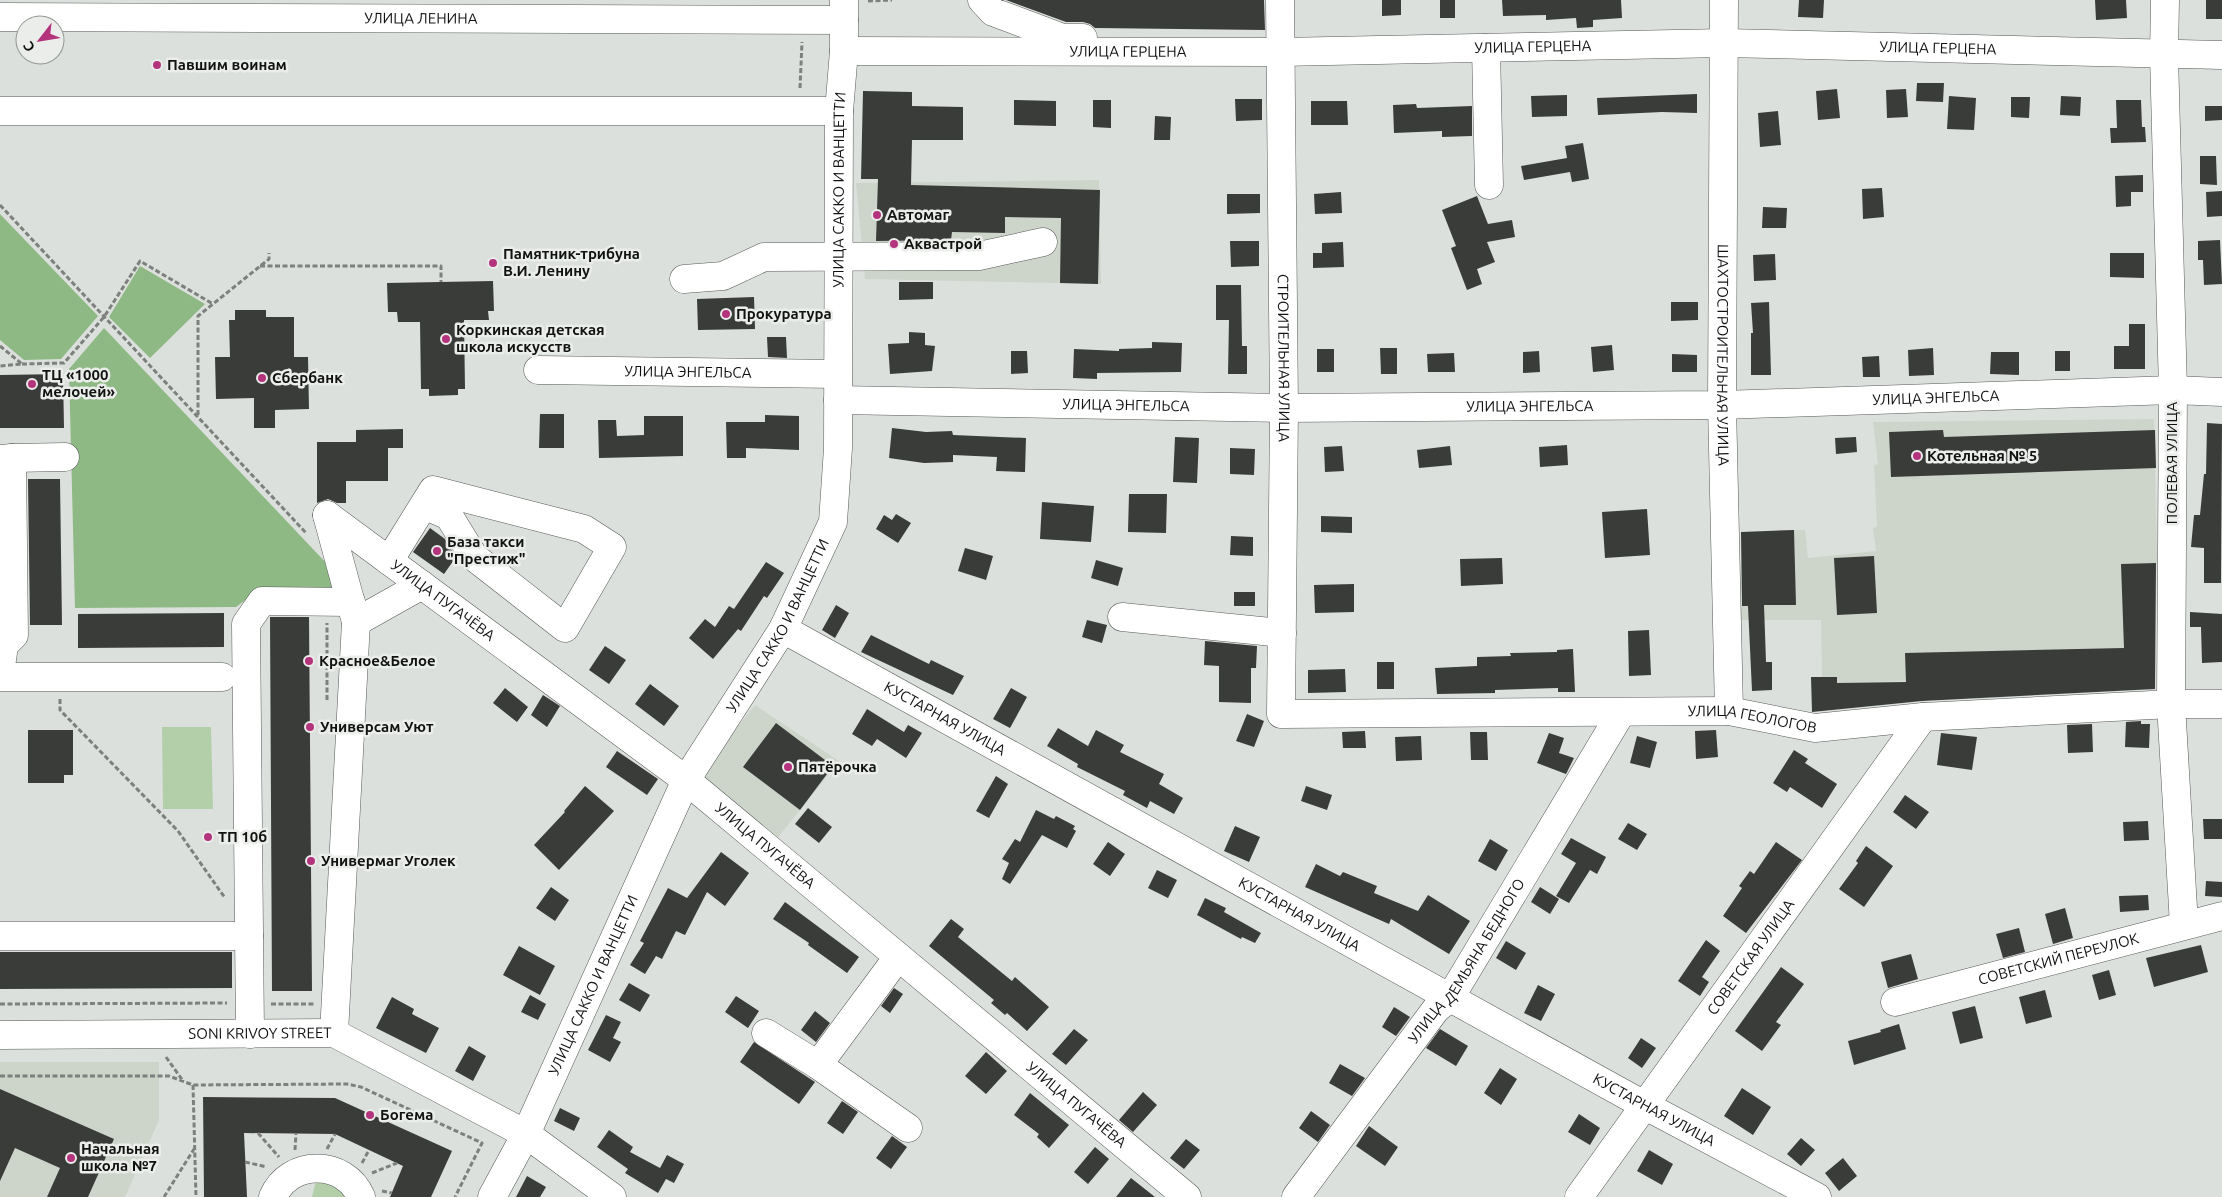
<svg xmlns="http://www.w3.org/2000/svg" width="2222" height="1197" viewBox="0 0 2222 1197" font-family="Ubuntu,sans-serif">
	<rect width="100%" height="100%" fill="#dce0dc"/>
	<!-- built -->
	<path fill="#cdd5cb" d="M1099 180 1101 284 865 279 856 183Z
		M2154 419 2157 563 2141 564 2143 674 1837 683V677H1822L1821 620H1740V606H1761L1795 556 1794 530H1805L1808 558 1876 551 1873 528 1877 527 1874 465 1878 464 1873 422Z
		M755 705 839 761 776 840 699 776Z
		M0 1062H159V1120L125 1197H0Z"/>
	<!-- green -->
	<path fill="#b2cfaa" d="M162 727H211L213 809H163Z
		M316 1180 352 1190 350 1197H312Z"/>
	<!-- forest -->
	<path fill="#8eb984" d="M0 214 98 316 61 359 24 360 0 340Z
		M140 266 205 304 150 358 109 317Z
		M104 328 329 566 340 591 255 593 236 607 75 608 69 369Z"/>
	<!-- building -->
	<path fill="#3a3c39" d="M1006 0H1264L1265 30 1095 28 1090 24 1083 22H1066Z
		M1382 0H1401V15L1382 16Z
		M1440 0H1455V18H1440Z
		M1502 0H1621L1622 18 1593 20V27L1577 28 1576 18 1546 20V15L1503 16Z
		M1799 0H1824L1823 18 1798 17Z
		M2095 0H2126L2127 18 2096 20Z
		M2206 0H2222V19H2206Z
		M1917 83H1944L1943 102 1916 101Z
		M1837 89 1840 118 1818 120 1816 91Z
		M1906 89 1908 117 1887 118 1886 90Z
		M863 91 912 92V106L963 107V140H912L911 185 1100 190 1098 284 1060 283 1061 218 1005 217V233L952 232 951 240 876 241 878 179H861Z
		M1697 94V113L1662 112 1598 115 1597 98Z
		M1567 95V116L1532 117 1531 96Z
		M1949 96 1976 98 1974 130 1947 129Z
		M2061 96 2081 97 2080 116 2060 115Z
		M2011 97H2030L2029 118 2011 117Z
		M1235 99H1262V120L1236 121Z
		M1014 100 1056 101V126L1014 125Z
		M1093 100H1111V128L1093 127Z
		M2116 100H2141L2142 127H2145L2146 142 2111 143 2110 128H2117Z
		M1311 101H1347L1348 125H1311Z
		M1416 104 1417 108 1472 106V136L1442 137V131L1394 133 1393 105Z
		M2205 106H2222V120L2205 121Z
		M1778 111 1781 145 1760 147 1758 113Z
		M1155 116 1171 117 1170 140H1154Z
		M1583 143 1589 179 1572 182 1570 172 1524 180 1521 166 1567 158 1565 146Z
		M2200 156H2216L2217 185 2200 184Z
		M2143 175V192H2131V206L2116 207 2115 176Z
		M1882 188 1884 217 1863 219 1862 189Z
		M2222 191V216L2207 217 2206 192Z
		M1341 192 1342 213 1315 214 1314 194Z
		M1227 194H1260V213L1227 214Z
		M1477 196 1488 224 1512 220 1515 237 1487 242 1495 262 1477 269 1482 284 1467 290 1451 248 1456 246 1442 210Z
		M1763 207 1787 208 1786 228H1762Z
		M2220 240 2222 284 2204 285 2203 260H2198V241Z
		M1230 241H1259V266L1231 267Z
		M1343 242 1344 267 1313 268V253H1322V243Z
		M2110 253H2144V278L2110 277Z
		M1775 254 1776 280 1754 281 1753 255Z
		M493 281 494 311H488L489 320H464L465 389H458V395L429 396V389H421L420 322H398L397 312H388L387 283Z
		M899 282H933V299L899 300Z
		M1216 285H1241L1242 346H1247V374H1228L1229 320H1216Z
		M754 297 755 329 698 330 697 299Z
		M1671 302H1698V320L1671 321Z
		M1769 302 1771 375H1751V333H1753L1751 303Z
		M235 310H266V317H294V357H308L309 409 275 410V428H254V398L216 399 215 357H230L229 320H235Z
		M2129 324H2145V369H2114V346H2129Z
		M909 332 925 333V345L935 346 932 371 890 374 888 344 909 343Z
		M767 337H786L787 358 768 357Z
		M1152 342 1182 343 1181 372 1097 373V379L1073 378 1074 349 1119 351V349L1152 348Z
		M1612 345 1614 370 1593 372 1591 347Z
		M1380 348H1397V374H1381Z
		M1933 348 1934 375 1909 376 1908 350Z
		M1317 349H1334V372H1317Z
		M1011 351H1027L1028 373 1011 374Z
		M1539 351 1540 372 1523 373V352Z
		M2055 351H2070V371H2055Z
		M1991 352H2019V375L1990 374Z
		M1454 353 1455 372H1428L1427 354Z
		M1672 354 1697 355V372H1672Z
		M1879 356 1880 377H1863L1862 357Z
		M63 374 64 428H0V375Z
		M540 414H564V448H539Z
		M765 415 799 416V450L746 448V458H727L726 422H765Z
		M644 416H683V456L599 458 598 420H616L617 436 644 435Z
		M2207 423 2222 424 2221 583H2204V548L2191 547 2194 515H2200L2204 474H2206Z
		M892 428 926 432 952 431 953 435 1026 438 1025 472 996 471 997 457 953 455V462L924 463 889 458Z
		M403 429V448H388V481H346V503H337L328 499 317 503V442H356V430Z
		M1943 430 1944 437 2155 430 2156 468 1891 477 1889 432Z
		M1175 437 1199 438 1197 483 1173 482Z
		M1856 437 1857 452 1836 454 1835 438Z
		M1567 445 1568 465 1540 467 1539 447Z
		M1342 446 1344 471 1325 472 1324 447Z
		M1450 446 1452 465 1419 468 1417 450Z
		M1230 448 1255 449 1254 475 1230 474Z
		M28 479H60L62 625H30Z
		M1129 494H1167L1166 533 1128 532Z
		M1042 502 1094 506 1091 542 1040 539Z
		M1647 509 1650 555 1605 558 1602 512Z
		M896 514 911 523 898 543 876 529 884 515 892 520Z
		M1321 516 1352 517V533L1321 532Z
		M430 528 445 539 456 557 444 574 413 552Z
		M1794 530 1796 605H1764L1766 662H1772V690L1752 691 1748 606H1742L1741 532Z
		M1231 536 1253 537V556L1230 555Z
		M965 548 993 556 986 580 958 571Z
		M1874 556 1877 613 1837 615 1834 558Z
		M1502 558 1503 584 1461 586 1460 559Z
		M1096 560 1123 568 1118 586 1091 578Z
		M766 562 784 573 767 598 764 596 741 631 738 629 713 659 689 638 705 619 715 627 729 606 734 609Z
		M2156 563 2155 689 1922 701 1812 712 1811 677H1837V683L1906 682 1905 653 2124 648 2121 564Z
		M1354 584V612L1315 613 1314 585Z
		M1234 592H1255V606H1234Z
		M836 605 849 613 835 638 822 630Z
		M2190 612 2222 614V662L2202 663 2201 627H2190Z
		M224 613V647L78 648V614Z
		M270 617H309L312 991H272Z
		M1087 620 1107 625 1102 643 1082 637Z
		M1649 630 1651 675 1629 676 1628 631Z
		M871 635 929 664 931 660 964 676 953 695 861 652Z
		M1205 641 1257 646 1256 668H1251V703L1219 702V666L1204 665Z
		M605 646 626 660 609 684 589 670Z
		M1573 649 1575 692H1558V688L1495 690V693L1437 694 1435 668 1477 666V657L1511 656 1510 653 1557 652V650Z
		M1377 662H1394V689H1377Z
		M1345 669 1346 692 1308 693V670Z
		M650 684 679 706 664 726 635 704Z
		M505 688 528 707 517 722 493 703Z
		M1011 688 1027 697 1010 728 993 719Z
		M543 695 560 706 547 727 531 715Z
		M867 709 904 732 908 725 922 733 906 758 877 739 872 746 852 734Z
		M1247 714 1264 721 1254 747 1236 741Z
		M2141 721V724H2150L2149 748 2125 747 2126 722Z
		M776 723 833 766 800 810 743 767Z
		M2092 724 2093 752 2068 753 2067 725Z
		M1058 728 1088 746 1096 730 1124 745 1120 752 1164 774 1159 784 1183 798 1174 814 1150 801 1147 808 1123 795 1125 791 1077 767 1078 764 1047 746Z
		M28 730H73V775H64V783H28Z
		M1716 730 1718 757 1696 759 1695 731Z
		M1365 731 1366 748H1343L1342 732Z
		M1470 732H1487L1488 760H1471Z
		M1549 733 1564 738 1559 753 1574 758 1566 774 1537 763Z
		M1941 733 1977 737 1972 770 1937 765Z
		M1421 736 1422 760 1396 761 1395 737Z
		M1637 736 1657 742 1650 768 1630 763Z
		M1794 750 1808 759 1805 763 1837 784 1822 808 1790 787 1787 792 1773 783Z
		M617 751 658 779 647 795 606 767Z
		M996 776 1008 784 989 818 976 811Z
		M585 786 614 811 559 870 534 845 565 812 564 811Z
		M1306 786 1332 795 1327 810 1301 801Z
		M1905 795 1929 812 1916 829 1893 812Z
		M808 808 832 827 819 843 795 824Z
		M1036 810 1054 819 1056 816 1075 826 1073 829 1076 831 1067 848 1042 835 1010 884 1002 879 1009 863 1002 859 1015 839 1020 842Z
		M2203 819H2222V839H2204Z
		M2148 821 2149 840 2124 841 2123 822Z
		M1628 823 1647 834 1637 850 1618 839Z
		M1235 826 1260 837 1249 862 1224 851Z
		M1571 838 1606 857 1597 874 1590 870 1569 903 1556 896 1576 863 1561 854Z
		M1490 839 1508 850 1496 871 1478 861Z
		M1108 842 1125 854 1110 876 1093 864Z
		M1776 842 1802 860 1746 933 1723 916 1742 888 1739 886 1750 871 1754 874Z
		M1866 846 1893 866 1864 907 1839 889 1858 863 1856 861Z
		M721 852 749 873 725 906 707 892 685 935 676 931 662 959 656 956 645 974 630 965 644 943 640 941 668 888 687 898Z
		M1316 864 1340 876 1343 872 1377 886 1374 893 1418 911 1428 895 1470 921 1449 954 1391 919 1389 924 1305 887Z
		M1157 870 1177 880 1168 898 1148 888Z
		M2206 881 2222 882V897L2205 896Z
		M551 887 569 900 555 921 536 908Z
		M1540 887 1559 899 1550 914 1531 902Z
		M2148 895 2149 910 2120 912 2119 896Z
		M1205 898 1226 908 1224 912 1261 933 1255 943 1242 937 1241 939 1197 915Z
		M785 902 859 957 847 973 808 945 809 943 773 919Z
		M2065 908 2073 938 2053 944 2045 914Z
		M951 919 964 929 958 937 1012 981 1015 977 1049 1007 1027 1031 1007 1013 1005 1015 991 1003 994 1000 929 946Z
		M2019 928 2025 952 2003 958 1996 934Z
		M1706 940 1720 951 1702 977 1709 982 1700 996 1678 981Z
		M1506 941 1526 953 1516 970 1496 958Z
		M2201 945 2208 972 2154 987 2146 958Z
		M519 946 555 966 540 995 503 975Z
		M0 952H232V988L0 989Z
		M1911 954 1918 979 1888 988 1881 962Z
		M1781 967 1804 984 1776 1022 1781 1025 1762 1051 1735 1031Z
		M2109 970 2116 995 2099 1000 2092 975Z
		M629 983 650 995 640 1012 619 1000Z
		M1538 985 1555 994 1541 1021 1524 1013Z
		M894 988 903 994 890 1013 881 1006Z
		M2045 990 2052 1017 2026 1024 2019 997Z
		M530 995 546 1004 538 1020 521 1012Z
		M736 996 759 1011 748 1028 725 1012Z
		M392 997 414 1009 412 1014 439 1028 426 1053 376 1028Z
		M1975 1006 1983 1038 1960 1044 1952 1012Z
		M1394 1007 1410 1017 1396 1036 1382 1027Z
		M815 1011 830 1023 816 1042 801 1030Z
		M606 1015 621 1022 613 1038 621 1042 610 1062 588 1050Z
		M1899 1024 1906 1049 1854 1065 1848 1041 1881 1032 1880 1030Z
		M1074 1029 1088 1040 1066 1065 1052 1054Z
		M1440 1029 1468 1046 1456 1066 1426 1048Z
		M1641 1038 1656 1048 1642 1068 1628 1058Z
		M754 1042 815 1082 799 1104 740 1062Z
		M469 1046 486 1056 473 1081 455 1071Z
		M986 1052 1007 1071 986 1094 965 1076Z
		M1340 1064 1365 1078 1352 1096 1329 1083Z
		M1500 1068 1517 1079 1501 1105 1484 1093Z
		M1742 1088 1771 1107 1753 1135 1724 1116Z
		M0 1089 114 1139 88 1197H47L60 1168 15 1148 0 1181Z
		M1143 1092 1157 1105 1133 1132 1119 1120Z
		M1030 1093 1069 1125 1049 1148 1037 1137 1039 1134 1014 1115Z
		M203 1097 335 1098 452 1151 431 1197H390L403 1166 335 1134 244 1133 247 1197H204Z
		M842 1101 858 1112 843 1134 827 1123Z
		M560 1108 580 1118 574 1131 554 1121Z
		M1311 1111 1330 1125 1318 1142 1299 1128Z
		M1579 1114 1600 1128 1590 1145 1568 1132Z
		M1369 1126 1398 1147 1385 1166 1356 1146Z
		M609 1130 633 1147 630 1152 660 1168 667 1155 684 1164 674 1183 666 1179 658 1193 625 1173 628 1169 597 1147Z
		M892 1136 907 1147 891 1169 876 1158Z
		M1801 1138 1815 1150 1801 1166 1787 1154Z
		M1186 1139 1200 1150 1184 1169 1170 1158Z
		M1095 1147 1109 1159 1088 1184 1074 1172Z
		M1649 1150 1673 1164 1662 1185 1637 1171Z
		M1843 1158 1857 1176 1839 1191 1825 1173Z
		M527 1176 546 1187 540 1197H516Z
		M1131 1178 1155 1197H1116Z"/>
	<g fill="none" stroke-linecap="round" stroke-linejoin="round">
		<defs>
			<g id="minor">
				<path d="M982 0 993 12 1063 38H1083"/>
				<path id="s1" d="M1280 0 1284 408 1281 714 1729 711 1815 728 1923 717 2171 704H2222"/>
				<path id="s2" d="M1724 0 1722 405 1729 711"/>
				<path d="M2165 0 2164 55 2173 390 2171 704 2184 925"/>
				<path id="s3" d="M0 17 844 20"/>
				<path d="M1486 48 1489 185"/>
				<path id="s4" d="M844 51 1280 52 1725 43 2222 55"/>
				<path d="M0 111H839"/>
				<path d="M684 279 723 276 764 257 979 256 1043 242"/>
				<path id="s5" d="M538 370 837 374"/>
				<path id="s6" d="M838 400 1284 408 1722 405 2173 390 2222 392"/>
				<path d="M12 458 65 457"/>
				<path d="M0 459 12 458 14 635 4 645 0 674"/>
				<path id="s7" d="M327 515 686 780 1187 1197"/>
				<path d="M327 515 356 622 334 1033"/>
				<path d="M389 561 433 490 584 529 612 547 565 628 474 557 449 516 424 505"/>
				<path d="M1122 617 1282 633"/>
				<path d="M356 622 422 585"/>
				<path id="s8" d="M783 629 1644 1105 1817 1197"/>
				<path d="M0 677H222"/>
				<path d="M0 936H249"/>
				<path id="s9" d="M1895 1002 2222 916"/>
				<path d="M766 1033 818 1065 908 1128"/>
				<path d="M250 1034 246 624 262 601 351 602"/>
				<path id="s10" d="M0 1035 334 1033 526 1134 612 1197"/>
				<path d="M818 1065 898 957"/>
				<path d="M273 1197C289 1159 345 1159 361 1197"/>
				<path id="s11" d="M492 1197 526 1134 686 780 783 629 833 522 838 448 839 111 844 51V0"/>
				<path id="s12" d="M1296 1197 1436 1009 1450 998 1621 713"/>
				<path id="s13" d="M1579 1197 1923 717"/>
			</g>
		</defs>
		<!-- minor casing -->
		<use href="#minor" stroke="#565955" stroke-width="29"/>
		<!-- path -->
		<path stroke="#7d807d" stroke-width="3" stroke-dasharray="5 2.5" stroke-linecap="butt" d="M868 1 892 0
			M800 88 802 42
			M0 205 307 534
			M260 266H441V282
			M0 346 22 364 0 366
			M22 364 64 363 104 317 140 261 213 304
			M198 415V316L269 259V253
			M60 699V710L178 831 225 898
			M327 700V623
			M0 1004 227 1003
			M271 1004H314
			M166 1057 183 1081
			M0 1076H169L193 1085 347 1084 361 1087 482 1143 455 1197
			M193 1085 196 1197
			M258 1133 279 1157
			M327 1149 335 1134
			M295 1150 296 1133
			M245 1162 267 1167
			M362 1163 369 1150
			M372 1173 397 1163
			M382 1191 392 1193
			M164 1197 194 1149"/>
		<!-- minor -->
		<use href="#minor" stroke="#fff" stroke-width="28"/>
	</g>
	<!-- markers -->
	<g fill="#b4337d" stroke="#eaede9" stroke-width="2">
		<circle cx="157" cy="65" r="5"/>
		<circle cx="877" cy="215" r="5"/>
		<circle cx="894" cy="244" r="5"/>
		<circle cx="493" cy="263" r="5"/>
		<circle cx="726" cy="314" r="5"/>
		<circle cx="446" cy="339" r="5"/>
		<circle cx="262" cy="378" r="5"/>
		<circle cx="32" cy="384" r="5"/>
		<circle cx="1917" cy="456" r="5"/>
		<circle cx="437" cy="551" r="5"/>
		<circle cx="309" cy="661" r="5"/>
		<circle cx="310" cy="727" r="5"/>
		<circle cx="788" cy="767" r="5"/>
		<circle cx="208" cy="837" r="5"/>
		<circle cx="311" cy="861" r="5"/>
		<circle cx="370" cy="1115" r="5"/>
		<circle cx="71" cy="1158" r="5"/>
	</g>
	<g text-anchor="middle" stroke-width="5" stroke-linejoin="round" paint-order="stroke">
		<!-- street labels -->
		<g font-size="15" fill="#111311" stroke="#eaede9">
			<text dy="5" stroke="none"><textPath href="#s3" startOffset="421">УЛИЦА ЛЕНИНА</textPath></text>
			<text dy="5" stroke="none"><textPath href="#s4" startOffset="689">УЛИЦА ГЕРЦЕНА</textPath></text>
			<text dy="5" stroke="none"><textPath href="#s4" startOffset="1094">УЛИЦА ГЕРЦЕНА</textPath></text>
			<text dy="5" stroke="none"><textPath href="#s4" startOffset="284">УЛИЦА ГЕРЦЕНА</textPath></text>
			<text dy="5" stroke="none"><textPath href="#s11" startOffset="1090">УЛИЦА САККО И ВАНЦЕТТИ</textPath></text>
			<text dy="5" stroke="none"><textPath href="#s2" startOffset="355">ШАХТОСТРОИТЕЛЬНАЯ УЛИЦА</textPath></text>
			<text dy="5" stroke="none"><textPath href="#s1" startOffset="358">СТРОИТЕЛЬНАЯ УЛИЦА</textPath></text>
			<text dy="5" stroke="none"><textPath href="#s5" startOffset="150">УЛИЦА ЭНГЕЛЬСА</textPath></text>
			<text dy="5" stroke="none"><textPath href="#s6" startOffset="1098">УЛИЦА ЭНГЕЛЬСА</textPath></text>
			<text dy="5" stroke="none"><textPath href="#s6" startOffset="288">УЛИЦА ЭНГЕЛЬСА</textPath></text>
			<text dy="5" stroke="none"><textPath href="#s6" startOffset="692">УЛИЦА ЭНГЕЛЬСА</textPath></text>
			<text transform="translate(2172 463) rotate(-90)" y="5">ПОЛЕВАЯ УЛИЦА</text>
			<text dy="5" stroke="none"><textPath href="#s7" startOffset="144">УЛИЦА ПУГАЧЁВА</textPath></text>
			<text dy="5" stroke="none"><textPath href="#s11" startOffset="640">УЛИЦА САККО И ВАНЦЕТТИ</textPath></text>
			<text dy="5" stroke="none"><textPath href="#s8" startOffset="185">КУСТАРНАЯ УЛИЦА</textPath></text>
			<text dy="5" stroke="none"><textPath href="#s1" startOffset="1186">УЛИЦА ГЕОЛОГОВ</textPath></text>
			<text dy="5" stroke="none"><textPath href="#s7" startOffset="549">УЛИЦА ПУГАЧЁВА</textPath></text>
			<text dy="5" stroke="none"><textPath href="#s8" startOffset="590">КУСТАРНАЯ УЛИЦА</textPath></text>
			<text dy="5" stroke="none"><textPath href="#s13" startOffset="295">СОВЕТСКАЯ УЛИЦА</textPath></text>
			<text dy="5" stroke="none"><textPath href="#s9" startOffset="169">СОВЕТСКИЙ ПЕРЕУЛОК</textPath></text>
			<text dy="5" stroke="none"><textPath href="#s12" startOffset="292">УЛИЦА ДЕМЬЯНА БЕДНОГО</textPath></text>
			<text dy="5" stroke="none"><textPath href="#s11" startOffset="235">УЛИЦА САККО И ВАНЦЕТТИ</textPath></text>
			<text dy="5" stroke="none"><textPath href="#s10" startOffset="260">SONI KRIVOY STREET</textPath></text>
			<text dy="5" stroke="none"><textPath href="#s7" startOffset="954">УЛИЦА ПУГАЧЁВА</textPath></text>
			<text dy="5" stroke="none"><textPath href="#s8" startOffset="995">КУСТАРНАЯ УЛИЦА</textPath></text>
		</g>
		<!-- poi labels -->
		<g font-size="15" font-weight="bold" fill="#111311" stroke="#eaede9" text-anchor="start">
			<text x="167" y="70">Павшим воинам</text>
			<text x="887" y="220">Автомаг</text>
			<text x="904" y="249">Аквастрой</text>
			<text x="503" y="259">Памятник-трибуна<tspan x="503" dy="17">В.И. Ленину</tspan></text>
			<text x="736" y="319">Прокуратура</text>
			<text x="456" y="335">Коркинская детская<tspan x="456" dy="17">школа искусств</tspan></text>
			<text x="42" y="380">ТЦ «1000<tspan x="42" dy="17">мелочей»</tspan></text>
			<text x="272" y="383">Сбербанк</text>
			<text x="1927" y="461">Котельная № 5</text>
			<text x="447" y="547">База такси<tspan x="447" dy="17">"Престиж"</tspan></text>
			<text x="319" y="666">Красное&amp;Белое</text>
			<text x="320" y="732">Универсам Уют</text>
			<text x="798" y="772">Пятёрочка</text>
			<text x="218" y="842">ТП 10б</text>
			<text x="321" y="866">Универмаг Уголек</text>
			<text x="380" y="1120">Богема</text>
			<text x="81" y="1154">Начальная<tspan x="81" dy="17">школа №7</tspan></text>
		</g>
	</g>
	<!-- north arrow -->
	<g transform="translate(40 40) rotate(239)"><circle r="24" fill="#eaede9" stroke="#939693"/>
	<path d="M0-4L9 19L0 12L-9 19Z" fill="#b4337d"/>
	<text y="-8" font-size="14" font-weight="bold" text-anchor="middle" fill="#111311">С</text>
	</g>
</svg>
